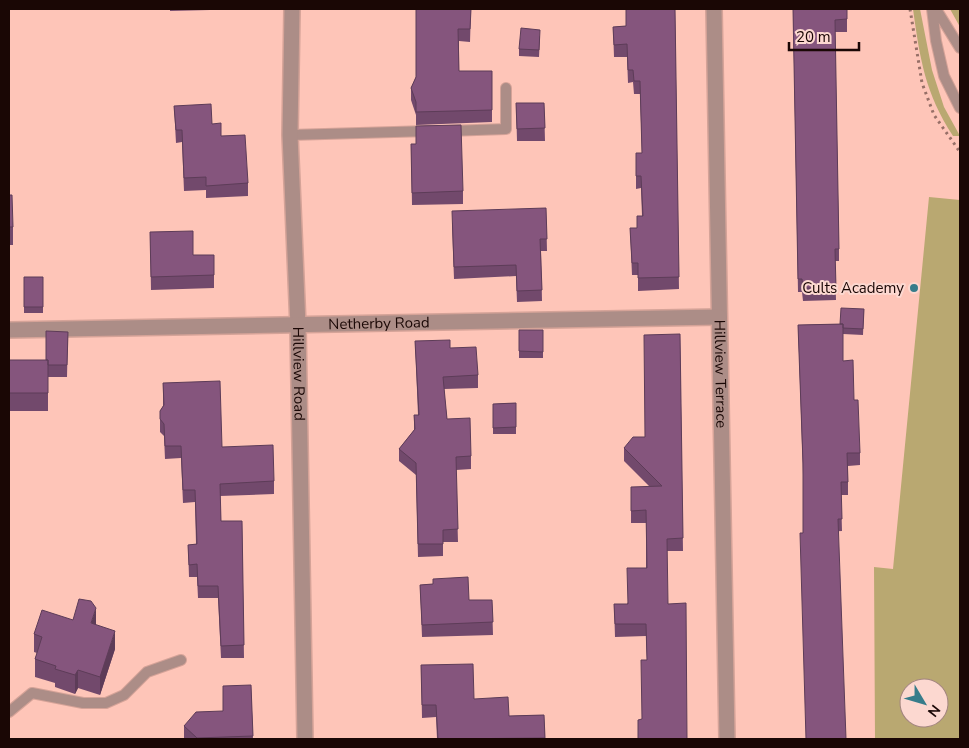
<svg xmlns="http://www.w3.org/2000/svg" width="969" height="748" viewBox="0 0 969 748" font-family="'Nunito Sans',sans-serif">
	<rect width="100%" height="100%" fill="#fec5b8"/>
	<!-- green -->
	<path fill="#b9a871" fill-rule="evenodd" d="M913 9H920L932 70 944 107 960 136H953C925 93 920 59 913 9Z
		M950 9H960V27Z
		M929 197 960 200V739H875L874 567 893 569ZM909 688H939V718H909Z"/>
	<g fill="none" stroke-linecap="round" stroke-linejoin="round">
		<defs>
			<path id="service" d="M932 9 936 41 944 76 960 108
				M936 9 960 48
				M448 131 506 129V88
				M290 135 429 131
				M9 712 32 693 83 703H106L124 695 147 672 181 660"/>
			<g id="minor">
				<path id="s1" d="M292 9 290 135 298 326 305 739"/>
				<path id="s2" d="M714 9 727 739"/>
				<path id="s3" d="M9 330 719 317"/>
			</g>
		</defs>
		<!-- service casing -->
		<use href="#service" stroke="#d5a398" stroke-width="12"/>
		<!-- minor casing -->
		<use href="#minor" stroke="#d5a398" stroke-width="18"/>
		<!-- path -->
		<path stroke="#976f67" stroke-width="3" stroke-dasharray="2.5 4" stroke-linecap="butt" d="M910 9 922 83 934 115 960 152"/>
		<!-- service -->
		<use href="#service" stroke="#ac8d87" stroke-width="10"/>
		<!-- minor -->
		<use href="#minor" stroke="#ac8d87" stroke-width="15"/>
	</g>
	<!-- wall -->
	<path fill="#72496c" d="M170 9H210V10L170 11Z
		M471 9 470 42 459 41V71H492V122L416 125V115L411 100V88L416 77Z
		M675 9 679 289 638 291V275H632L630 228H637V216H642L641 188 636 189V165L642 153 640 94H634L633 82 628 83 627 57H614L613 27 626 26Z
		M793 9H847V32H835L839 249V261H835L836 300 803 301 802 292H798Z
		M540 36 539 57 519 56V49Z
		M516 103H544L545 141H517Z
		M174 106 212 124 221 136 248 183V196L206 198V190L184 191 182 142 176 143Z
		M411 144H416L463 191V204L412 205Z
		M9 195 13 227V245H9Z
		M546 208 547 251H541L542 301 517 302 516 276 454 279 452 223Z
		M150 232 193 255 214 275V288L151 290Z
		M24 277H43V313H24Z
		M864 309 863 335 843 334V361L854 400 860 453V465L848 466V495H841L842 531 803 533V475L798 325 840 324Z
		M519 330H543V358H519Z
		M68 332 67 377H48V411H9V360H46Z
		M680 334 683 551H667L642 719 647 660 646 636 615 637 614 604H627L646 568V523H631V487H650L624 461V448L645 437Z
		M415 341 450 348 478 375V388L444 389 447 419 471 456V469L456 470 458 542H443V556L418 557 416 475 399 461V449L414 430V415H418Z
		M163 383 222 447 274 481V494L220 496 221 521H242L244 658H221L218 598H198L197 577H189L188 545 196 544 195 502 183 503 181 458 165 459 164 436 160 432V411L163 406Z
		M516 403V434H493V404Z
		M433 584 469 600H492L493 635 422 637 420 585Z
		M73 620 96 625 115 649 100 695 78 688 75 694 55 687V683L35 677V659L37 653 34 652V634Z
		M421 665 474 699 509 716 544 715 545 739H437L436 717 422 718Z
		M251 685 253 739H184V726L223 711Z"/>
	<!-- shaded-wall -->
	<path fill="#5d3c58" d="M96 608V626L91 623Z
		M115 631V649L100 695V677Z
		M78 670V688L75 694V675Z"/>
	<!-- building -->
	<path fill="#85557d" stroke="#5d3c58" d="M416 9H471L470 29H458L459 71H492V110L416 112V102L411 88 416 77Z
		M626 9H675L679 277 638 278V263H632L630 228H637V216H643L641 176H636V153H642L640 81H634L633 70H628L627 44 614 45 613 27 626 26Z
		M793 9H847V19L835 20 839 249H835L836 288H803L802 279H798Z
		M521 28 540 30 539 50 519 49Z
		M516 103H544L545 128 517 129Z
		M211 104 212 124 221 123V136L245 135 248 183 206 186V177L184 178 182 130H176L174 106Z
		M461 125 463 191 412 193 411 144H416V126Z
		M9 195H12L13 227H9Z
		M546 208 547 239H540L542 290 517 291 516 265 454 267 452 211Z
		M193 231V255H214V275L151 277 150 232Z
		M24 277H43V307H24Z
		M841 308 864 309 863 329 843 328V324H840Z
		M843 324V361L853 360 854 400H858L860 453H847L848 482H841L842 519H838L846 739H806L800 533H803V463L798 325Z
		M519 330H543V352L519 351Z
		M46 331 68 332 67 365H48V360H46Z
		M680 334 683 538 667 539 668 604 686 603 687 739H638V720L642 719 641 660H647L646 624H615L614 604H628L627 568H647L646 510 631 511V487L662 486 624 448 633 437H645L644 335Z
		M450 340V348L476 347 478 375 443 377 447 419 470 418 471 456 456 457 458 529 443 530V544H418L416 463 399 449 415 429 414 415H419L415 341Z
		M9 360H48V393H9Z
		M220 381 222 447 273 445 274 481 220 484 221 521H242L244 645 221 646 218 586H198L197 564 189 565 188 545 197 544 195 490H183L181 446H165L164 424 160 419V411L164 405 163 383Z
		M516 403V427L493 428V404Z
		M468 577 469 600H492L493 622 422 625 420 585 433 584V579Z
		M79 599 91 601 96 608 91 623 115 631 100 677 78 670 75 675 55 669 56 666 35 659 42 637 34 634 42 610 73 620Z
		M473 664 474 699 508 697 509 716 544 715 545 738 438 739 436 705H422L421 665Z
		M251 685 253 736 197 738 184 726 196 712 223 711V686Z"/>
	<!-- markers -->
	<circle fill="#377c8a" stroke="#fcd8d0" stroke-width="2" cx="914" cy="288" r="5"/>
	<g text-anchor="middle" stroke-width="4" stroke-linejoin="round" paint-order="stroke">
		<!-- poi labels -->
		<g font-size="15" fill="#1a0705" stroke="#fcd8d0" text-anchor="end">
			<text x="904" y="293">Cults Academy</text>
		</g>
		<!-- street labels -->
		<g font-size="15" fill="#1a0705" stroke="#fcd8d0">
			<text dy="5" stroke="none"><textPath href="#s3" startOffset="370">Netherby Road</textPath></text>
			<text dy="5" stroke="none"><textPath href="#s1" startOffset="365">Hillview Road</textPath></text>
			<text dy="5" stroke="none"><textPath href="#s2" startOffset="365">Hillview Terrace</textPath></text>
		</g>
	</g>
	<!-- border -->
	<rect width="969" height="748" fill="none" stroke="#1a0705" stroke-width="20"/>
	<!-- north arrow -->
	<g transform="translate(924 703) rotate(128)"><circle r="24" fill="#fcd8d0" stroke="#a2847f"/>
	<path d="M0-4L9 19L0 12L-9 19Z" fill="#377c8a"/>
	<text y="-8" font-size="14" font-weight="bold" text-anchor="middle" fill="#1a0705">N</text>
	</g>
	<!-- scale -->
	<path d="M789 42v8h70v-8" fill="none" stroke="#1a0705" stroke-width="2.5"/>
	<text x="796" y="42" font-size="15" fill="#1a0705" stroke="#fcd8d0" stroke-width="4" paint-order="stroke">20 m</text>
</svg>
